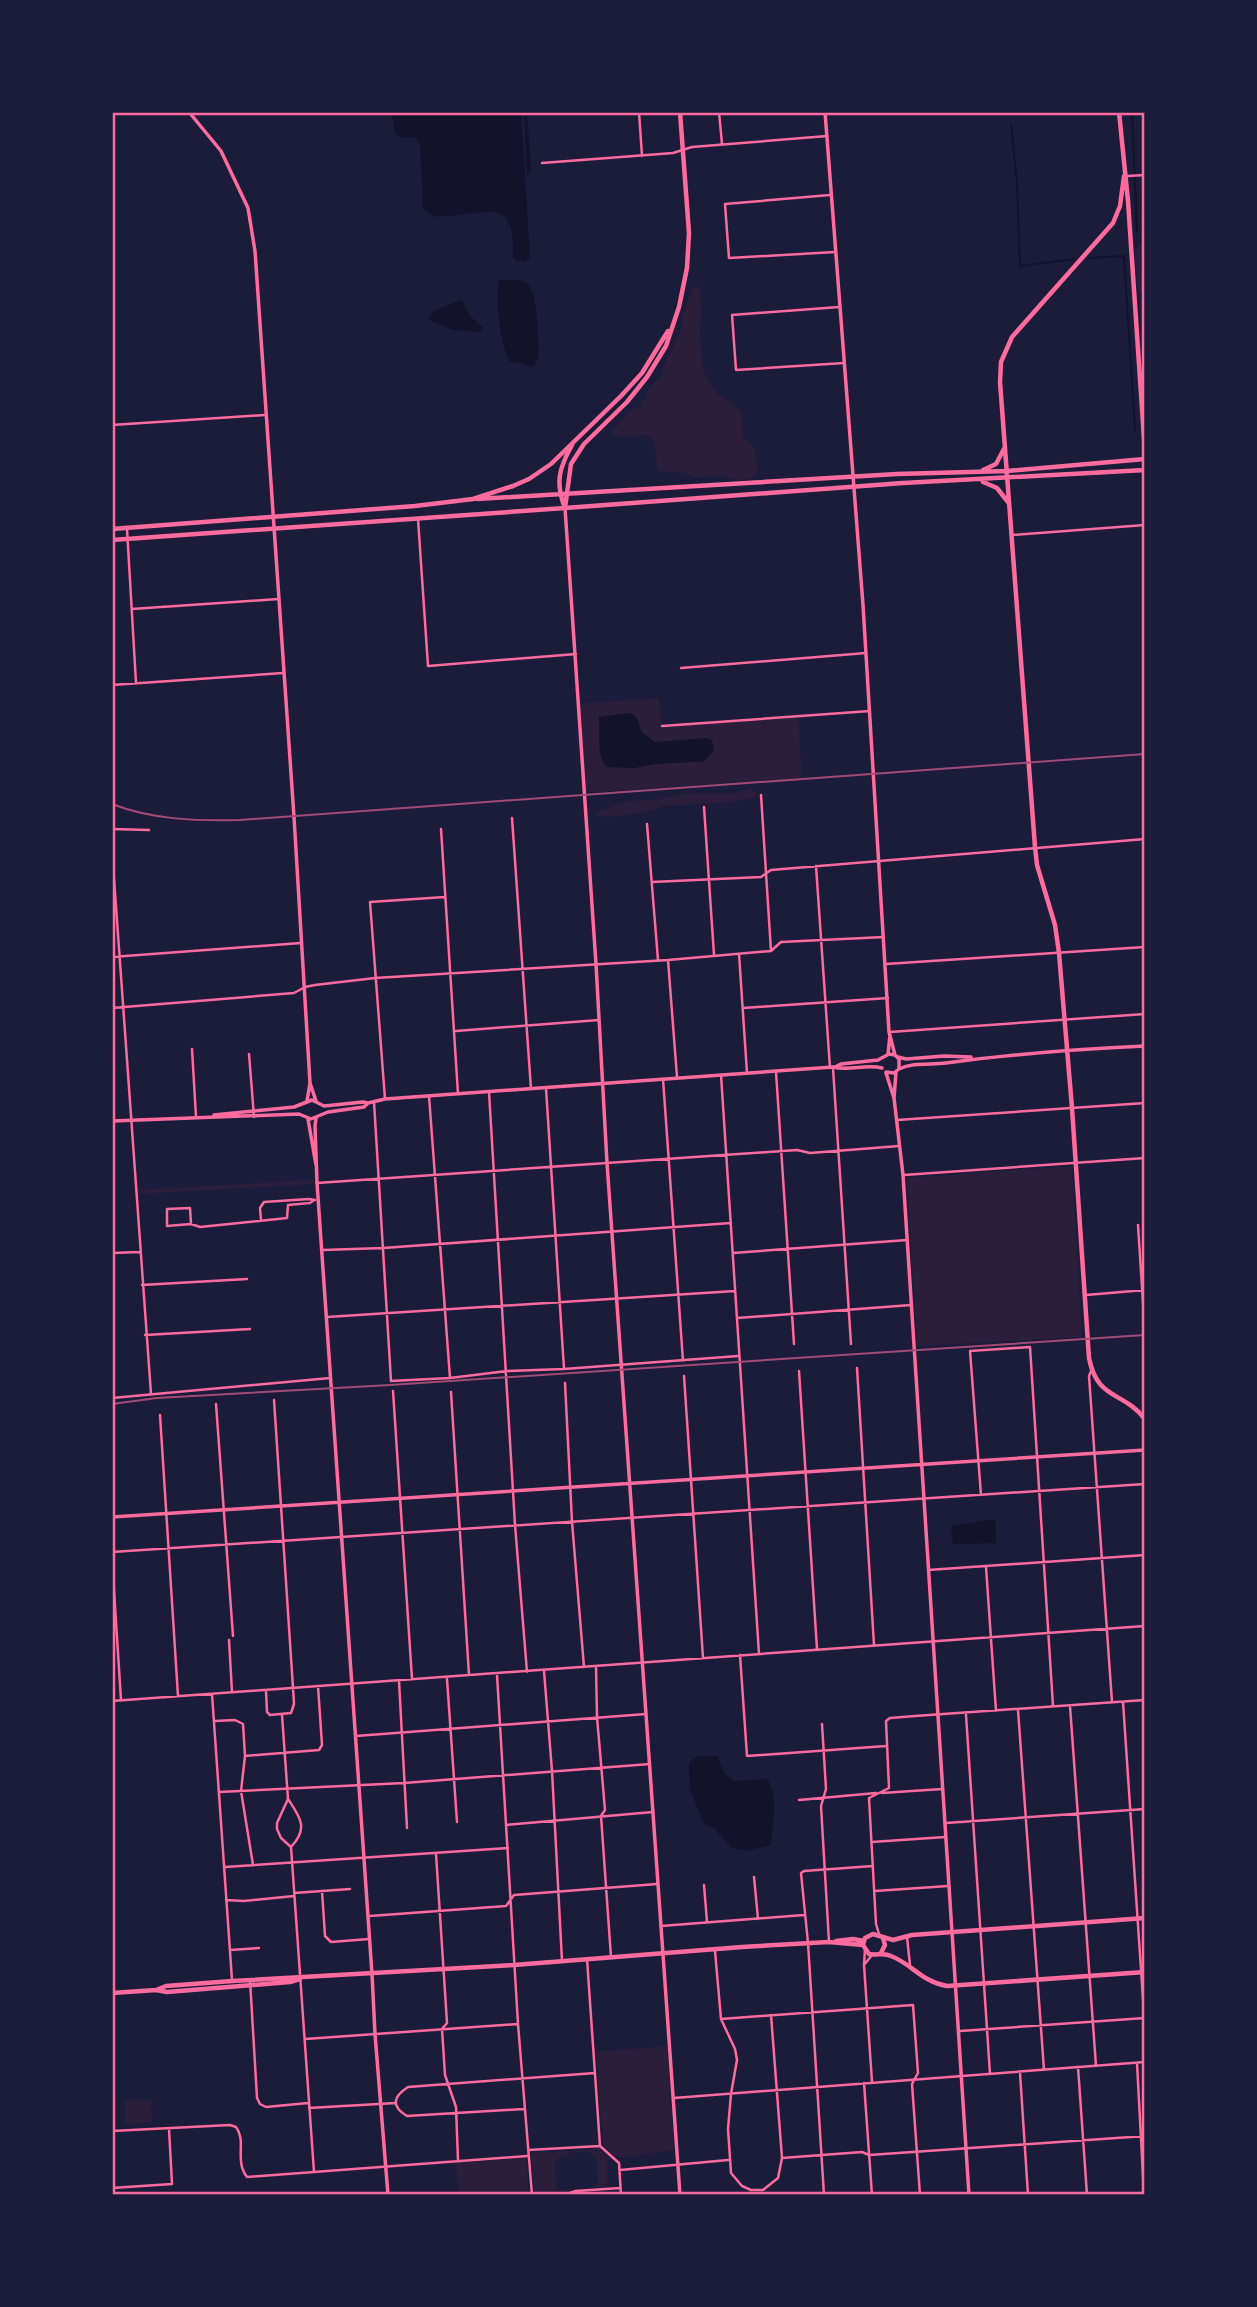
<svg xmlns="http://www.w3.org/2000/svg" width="1257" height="2307" viewBox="0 0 1257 2307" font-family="'Asap Condensed',sans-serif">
	<rect width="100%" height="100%" fill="#1b1b3a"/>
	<!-- green -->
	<path fill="#2a1e3b" d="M1145 241V296L1138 290 1134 256 1139 244Z
		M699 286C704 314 693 364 712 387 720 397 732 404 741 412L743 438 755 448 757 472 752 477 739 481 722 475 703 478 693 477 685 473 658 471 654 442 648 435 614 436 612 432 633 408 642 406V399L646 400 648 390 661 375H663V368L682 328V317L693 287Z
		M659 698 661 726 798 717 802 778 583 793 576 704Z
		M748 788 753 789 756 795 751 798 732 802 663 806C654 812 607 819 597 816L596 813 619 804 640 800 660 799 687 793H738Z
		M313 1166 314 1184 139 1194V1190L311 1180 313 1178Z
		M1072 1166 1082 1337 917 1346 907 1178Z
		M667 2046 674 2150 618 2158 603 2145 596 2052Z
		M151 2100 152 2122 125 2124V2101Z
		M599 2149 611 2159 607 2160V2187L578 2188 592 2187 598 2183 597 2161 590 2152C578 2152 563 2151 555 2162L556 2186 559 2190 576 2188 560 2193 535 2195 531 2153Z
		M526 2158 529 2195H459L456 2163Z"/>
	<!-- water -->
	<path fill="#12122b" d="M392 112H521L530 257 525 262 516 261 513 258C513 240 515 218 495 211L437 217 428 213 423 207 420 144 415 138 399 137 394 130Z
		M524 112H527L531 170 527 178Z
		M499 280C507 281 521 278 527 283 538 291 538 340 539 355L536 363 532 367 516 362H510C500 344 495 301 499 280Z
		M460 300 464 303 469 315 483 328 480 332 453 330 429 320 432 312Z
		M630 713 635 715 642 732 655 742 707 738 712 740 714 751 704 761 694 762 656 764 634 768 606 767C596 754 600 732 599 717Z
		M995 1519 996 1543 953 1544 951 1526Z
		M698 1756H717L724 1773 734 1781 767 1779C779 1796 772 1826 771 1845L746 1851 732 1848 714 1828 704 1824 690 1789 689 1763Z"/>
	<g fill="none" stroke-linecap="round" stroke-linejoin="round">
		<!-- stream -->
		<path stroke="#12122b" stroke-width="2" d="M1132 112 1137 232
			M1011 125 1017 182 1020 266 1075 259
			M1089 258 1124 256 1135 430"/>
		<!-- minor -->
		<path stroke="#ff6b9d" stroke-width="2.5" d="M639 112 642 156
			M719 112 722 144
			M542 163 673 153 692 147 827 136
			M1127 176 1145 175
			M830 195 725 204 729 258 835 252
			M839 307 732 315 736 370 844 363
			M112 425 265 415
			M418 519 428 666 576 654
			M127 529 136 683
			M1012 535 1145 525
			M132 609 278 599
			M681 668 866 653
			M112 685 283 673
			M662 726 870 711
			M761 795 771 951
			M704 807 714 955
			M512 818 531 1089
			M647 824 658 960
			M112 829 149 830
			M441 829 458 1094
			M112 851 151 1394
			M816 866 830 1068
			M652 882 761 877 771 870 1145 839
			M739 954 747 1073
			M112 957 301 943
			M668 960 677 1077
			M886 964 1145 947
			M112 1008 294 993 305 987 315 985 375 978 668 960 771 951 781 942 884 937
			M743 1008 888 998
			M456 1031 599 1020
			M890 1032 1145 1014
			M192 1049 196 1117
			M249 1054 254 1117
			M833 1068 851 1344
			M776 1072 794 1344
			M721 1075 759 1654
			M663 1079 683 1361
			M546 1088 564 1369
			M489 1092 515 1525 527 1672
			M429 1096 450 1378
			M385 1099 370 902 445 897
			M374 1102 391 1381 450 1378 507 1371 564 1369 738 1356
			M897 1120 1145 1103
			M904 1175 1145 1158
			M317 1183 797 1150 810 1153 899 1146
			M261 1220 260 1208 264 1202 309 1199 315 1200
			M191 1224 190 1208 167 1209V1226L191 1224 200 1227 287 1218 288 1205 310 1203 314 1200
			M1138 1225 1144 1318
			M323 1250 383 1248 731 1223
			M112 1253 140 1252
			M733 1253 907 1240
			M142 1285 247 1279
			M1086 1295 1145 1290
			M327 1317 735 1291
			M737 1318 911 1305
			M145 1335 250 1329
			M857 1368 874 1645
			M799 1371 817 1649
			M1091 1371 1089 1376 1112 1702
			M684 1376 703 1658
			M565 1383 572 1522 584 1667
			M393 1391 412 1679
			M451 1392 469 1675
			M112 1398 330 1378
			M216 1404 233 1636
			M160 1415 178 1696
			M981 1495 970 1351 1030 1347 1053 1706
			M112 1552 1145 1484
			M112 1559 121 1700
			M986 1567 996 1711
			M928 1570 1145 1555
			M229 1640 232 1692
			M740 1655 747 1756 886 1746
			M596 1666 597 1717 605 1810 601 1816 611 1957
			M544 1671 552 1771 562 1961
			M497 1675 518 2024 532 2195
			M447 1679 457 1822
			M399 1681 407 1828
			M266 1691 267 1712 270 1715 291 1713 294 1704 293 1688 274 1400
			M212 1694 232 1980
			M112 1701 1145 1626
			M1123 1702 1145 2029
			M1070 1706 1096 2066
			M1018 1710 1044 2070
			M282 1715 288 1799 277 1823V1829L281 1838 291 1847 314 2172
			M966 1715 990 2074
			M215 1721 235 1720 243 1724 245 1756 241 1791 253 1865
			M822 1724 826 1789 821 1806 829 1942
			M356 1736 646 1714
			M245 1756 319 1750 322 1745 318 1686
			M219 1792 404 1783 650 1764
			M882 1793 942 1789
			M288 1799C300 1817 309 1828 291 1847
			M799 1800 876 1793
			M946 1823 1145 1809
			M506 1825 653 1812
			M872 1842 945 1837
			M436 1854 447 2023 442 2029 445 2075 456 2107 458 2160
			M225 1867 508 1848
			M754 1877 758 1919
			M704 1885 707 1922
			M322 1891 325 1936 331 1942 369 1939
			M875 1891 948 1886
			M294 1893 350 1889
			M226 1900 244 1901 294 1896
			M370 1916 506 1906 514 1895 657 1884
			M661 1926 804 1915
			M879 1934 876 1924 869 1798 889 1788 886 1721 890 1718 915 1716 1145 1700
			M907 1937 910 1965
			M865 1949 864 1965 872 2082
			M230 1950 259 1948
			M715 1951 721 2019 735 2049 737 2060 731 2094 728 2129 731 2173 742 2186 751 2190H763
			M587 1959 600 2146 619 2163 621 2195
			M864 1965 872 1955
			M250 1980 257 2098 260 2104 266 2107 308 2103
			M721 2019 913 2005 918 2073 912 2084 920 2195
			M960 2031 1145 2018
			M305 2039 518 2024
			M1137 2063 1144 2195
			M1078 2067 1087 2195
			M1020 2073 1028 2195
			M864 2083 872 2195
			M674 2098 1145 2062
			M309 2108 396 2103
			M524 2109 407 2116C390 2106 394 2096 408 2087L595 2073
			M112 2131 230 2125 236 2127C247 2141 234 2160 247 2177L527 2156
			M528 2150 600 2146
			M782 2158 862 2152 869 2155 1145 2136
			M620 2170 728 2160
			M112 2188 172 2184 169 2129
			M763 2190 778 2178 782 2158 771 2015
			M563 2195 576 2191 620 2188
			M824 2195 808 1943 801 1873 804 1871 873 1866"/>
		<!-- tertiary -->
		<path stroke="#ff6b9d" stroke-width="3.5" d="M189 112 221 151 248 208 255 251 294 817 310 1083 316 1101
			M825 112 863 605 889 1032 895 1055
			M565 508 596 964 607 1163 680 2195
			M888 1054 890 1035
			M898 1057 906 1059 944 1056 971 1057
			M835 1067 841 1064 878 1060 889 1054 895 1055 899 1059V1069L894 1073 886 1072
			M899 1069C913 1062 931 1065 946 1063 1012 1054 1078 1049 1145 1046
			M896 1072 894 1098 903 1175 969 2195
			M886 1073 894 1098
			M307 1101 310 1083
			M214 1115 294 1107 312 1100 324 1106 363 1102 368 1103
			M316 1118 315 1126 317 1183 372 1974 375 2034 388 2195
			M308 1119 316 1165
			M112 1121 299 1114 311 1119 328 1112 364 1107 368 1103 385 1099 833 1067C849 1071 866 1064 882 1068
			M112 1517 1145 1450"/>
		<!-- secondary -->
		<path stroke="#ff6b9d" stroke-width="4.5" d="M1119 112 1128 201 1145 453
			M1124 176 1120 206 1113 223 1012 337 1001 362 1000 382 1035 847 1037 865 1055 925 1059 953 1072 1108 1089 1358C1097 1400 1123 1391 1145 1419
			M572 445C559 468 555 483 565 508L903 483 1145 470
			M1145 456V477
			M983 470 996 464 1005 447
			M983 482 997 488 1008 502
			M477 499 897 474 1007 471 1145 459
			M1145 1918 912 1935 893 1940 873 1934 865 1938 863 1945 869 1954C877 1956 883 1952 891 1956 912 1964 922 1982 947 1986L1145 1972
			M836 1941 853 1939 864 1941
			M881 1953 885 1945 883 1938
			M156 1990 166 1986 232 1981 514 1965 742 1947 829 1942 863 1945
			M112 1993 156 1990 167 1992 290 1982 300 1979"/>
		<!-- primary -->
		<path stroke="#ff6b9d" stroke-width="4.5" d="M112 529 415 506 473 499 513 486 529 479 551 464 621 396 642 373 668 331
			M112 540 565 508 571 464 584 444 627 402 647 377 666 346 679 307 687 268 689 233 680 112"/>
		<!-- rail -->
		<path stroke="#a44b75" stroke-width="2" d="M112 804C153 820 197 821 240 820L1145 754
			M112 1404 157 1398 390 1385 1145 1335"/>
	</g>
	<!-- border -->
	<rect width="1257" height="2307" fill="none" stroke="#1b1b3a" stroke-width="228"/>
	<rect x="114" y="114" width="1029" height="2079" fill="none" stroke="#ff6b9d" stroke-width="2.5"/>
</svg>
